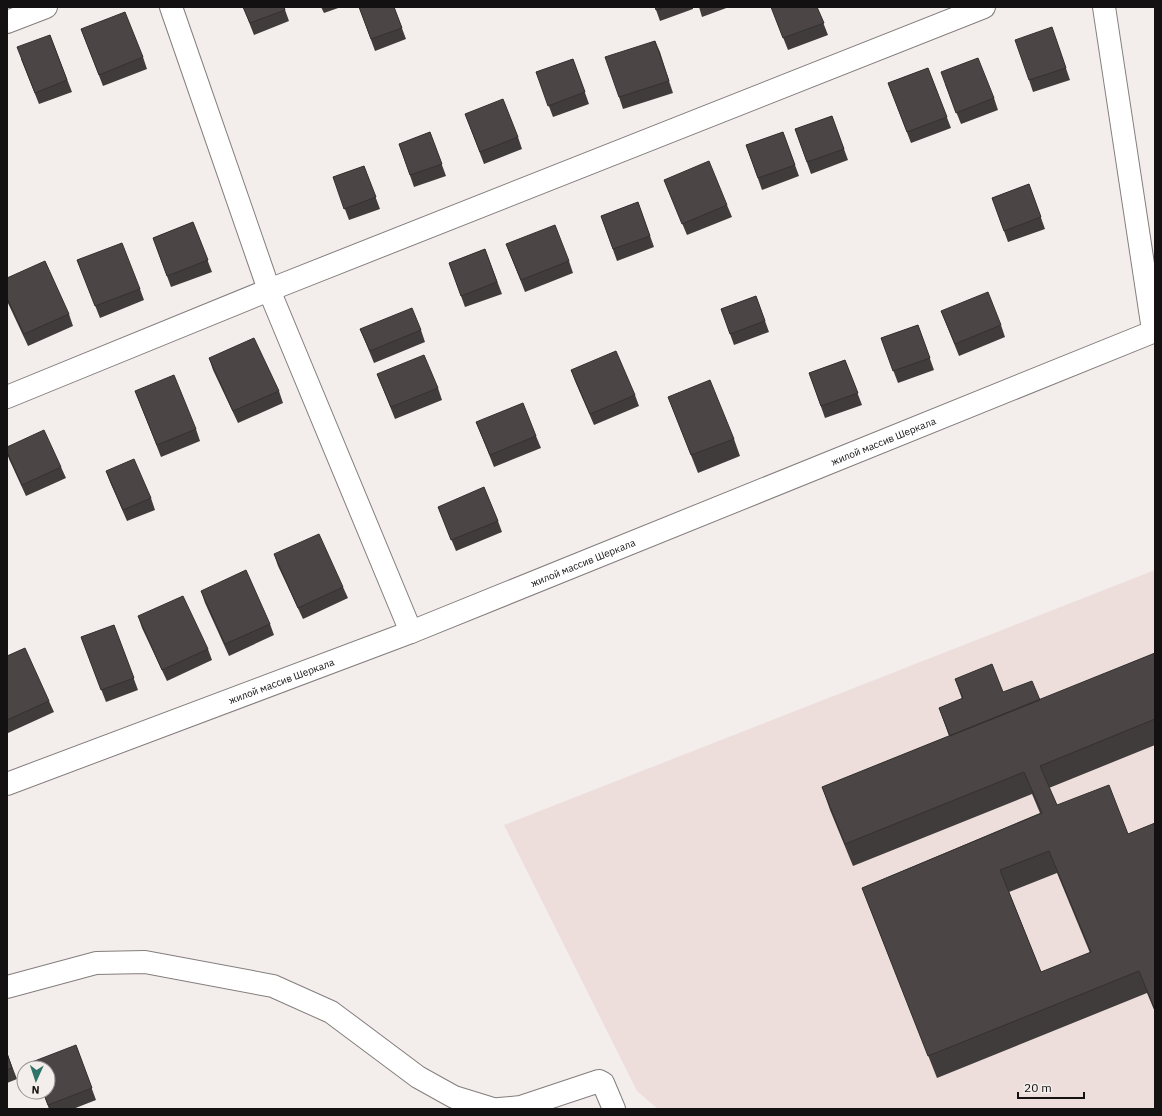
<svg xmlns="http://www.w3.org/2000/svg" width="1162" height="1116" viewBox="0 0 1162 1116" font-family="'IBM Plex Sans',sans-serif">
	<rect width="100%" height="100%" fill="#f3edec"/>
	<!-- built -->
	<path fill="#eddedb" d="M1155 570V1109H658L637 1091 504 825Z"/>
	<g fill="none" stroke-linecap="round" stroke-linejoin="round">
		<defs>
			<g id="minor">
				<path d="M171 7 269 290 411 632"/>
				<path d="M1104 7 1153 330"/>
				<path d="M7 22 46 7"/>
				<path d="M7 397 269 290 984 7"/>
				<path id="s1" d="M7 784 411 632 1155 331"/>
				<path d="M7 987 96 963 145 962 273 986 331 1012 418 1077 454 1097 493 1109"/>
				<path d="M499 1109 521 1107 599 1081 603 1083 614 1109"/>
			</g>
		</defs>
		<!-- minor casing -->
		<use href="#minor" stroke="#847e7d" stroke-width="24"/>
		<!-- minor -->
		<use href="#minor" stroke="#fff" stroke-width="22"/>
	</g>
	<!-- wall -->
	<path fill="#403c3b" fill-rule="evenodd" d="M243 7H284L289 21 254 35Z
		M321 7H341L324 13Z
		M359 7H394L406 39 375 51Z
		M655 7H693V9L660 21Z
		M699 7H729L702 17Z
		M771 7H817L828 35 788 50Z
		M81 29 143 57 147 69 103 86Z
		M50 35 72 92 39 104 21 59Z
		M1056 39 1070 80 1033 92 1029 80Z
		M655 41 673 93 623 109 619 97Z
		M573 59 589 104 553 117 536 72Z
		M928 68 951 128 911 143 888 83Z
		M945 84 994 98 998 110 961 124Z
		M465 114 518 137 522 149 484 164Z
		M832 116 848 160 811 174 795 129Z
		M430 132 446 176 414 187 399 144Z
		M783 132 799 176 762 190 746 145Z
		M364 166 380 209 349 220 333 177Z
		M664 180 727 205 732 217 687 235Z
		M1029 184 1045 229 1008 242 992 198Z
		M638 202 654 247 617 261 601 216Z
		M193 222 212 272 171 287 153 238Z
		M506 244 569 261 573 273 525 292Z
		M485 249 502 294 465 307 449 263Z
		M77 260 140 289 144 300 100 318Z
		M7 278 69 314 73 326 28 346 7 301Z
		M756 296 769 332 734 345 721 309Z
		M941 311 1001 325 1005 337 959 356Z
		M918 325 934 370 898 383 881 338Z
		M360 329 421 330 425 342 374 363Z
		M209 358 279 391 283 403 238 423 213 370Z
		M845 360 862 405 825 418 809 373Z
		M571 370 635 395 639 406 594 425 575 381Z
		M377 374 438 388 442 400 395 419Z
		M135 391 196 429 200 441 161 457Z
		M668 397 734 439 740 456 698 473Z
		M476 422 536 436 541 448 494 467Z
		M7 447 61 467 66 478 26 496 9 459 7 453Z
		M106 471 151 498 155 510 127 521 110 482Z
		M438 507 498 521 502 532 456 551Z
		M274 554 343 587 348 598 303 619 278 566Z
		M201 591 270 624 274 635 229 656 205 603Z
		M138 616 208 649 212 660 167 681 142 628Z
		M114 625 138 690 106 702 81 637Z
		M1155 653V745L1049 788 1057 805 1128 834 1155 823V1012L1147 993 937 1078 871 911 862 888 1040 813 1032 794 853 866 830 810 822 787 949 736 939 708 962 699 955 679 1003 692 1040 700ZM1057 873 1090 953 1041 972 1009 892Z
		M7 656 49 701 54 712 8 733 7 730Z
		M76 1045 96 1100 73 1109H49L43 1092Z
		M7 1053 17 1079 7 1083Z"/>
	<!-- shaded-wall -->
	<path fill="#343130" d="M655 41 660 52 673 93 669 81Z"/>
	<!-- building -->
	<path fill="#4b4645" stroke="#343130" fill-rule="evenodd" d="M243 7H284L285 10 250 23Z
		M359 7H394L402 28 371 39Z
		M655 7H664L656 10Z
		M771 7H817L824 23 783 38Z
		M125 12 143 57 99 75 81 29Z
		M1052 27 1066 68 1029 80 1015 40Z
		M50 35 67 80 35 93 17 47Z
		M655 41 669 81 619 97 605 57Z
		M978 58 994 98 956 113 941 72Z
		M573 59 585 92 548 106 536 72Z
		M928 68 947 117 907 132 888 83Z
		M503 99 518 137 480 152 465 114Z
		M832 116 844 149 807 162 795 129Z
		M430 132 442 164 410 175 399 144Z
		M783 132 795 165 758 178 746 145Z
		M709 161 727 205 682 224 664 180Z
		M364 166 376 197 344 209 333 177Z
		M1029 184 1041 217 1004 231 992 198Z
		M638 202 650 236 613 249 601 216Z
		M193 222 208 260 167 276 153 238Z
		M555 225 569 261 521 280 506 244Z
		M122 243 140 289 95 306 77 260Z
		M485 249 497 282 461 296 449 263Z
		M45 261 69 314 24 334 7 298V278Z
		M988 292 1001 325 955 344 941 311Z
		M756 296 765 321 730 334 721 309Z
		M412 308 421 330 370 351 360 329Z
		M918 325 930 358 893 371 881 338Z
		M254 338 279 391 233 411 209 358Z
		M616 351 635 395 590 414 571 370Z
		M424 355 438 388 391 407 377 374Z
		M845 360 858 393 821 406 809 373Z
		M174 375 196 429 157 445 135 391Z
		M710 380 734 439 691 455 668 397Z
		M523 403 536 436 490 455 476 422Z
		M44 430 61 467 22 485 7 452V447Z
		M134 459 151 498 123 510 106 471Z
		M484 487 498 521 451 540 438 507Z
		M319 534 343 587 298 608 274 554Z
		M246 570 270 624 225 644 201 591Z
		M183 596 208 649 162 670 138 616Z
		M114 625 134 678 101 690 81 637Z
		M25 648 49 701 7 720V656Z
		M1155 653V719L1040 766 1057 805 1109 785 1128 834 1155 823V1010L1139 971 928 1056 862 888 1042 813 1024 772 845 844 822 787ZM1049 851 1091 952 1041 972 1000 870Z
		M992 664 1003 692 1032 681 1040 700 950 736 939 708 963 698 955 679Z
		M76 1045 92 1088 48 1105 43 1092H48V1068H34L32 1062Z
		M7 1053 12 1068 7 1070Z"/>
	<g text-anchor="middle" stroke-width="4" stroke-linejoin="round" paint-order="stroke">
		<!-- street labels -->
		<g font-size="10" fill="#131111" stroke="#f3edec">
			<text dy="4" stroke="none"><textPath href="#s1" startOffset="941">жилой массив Шеркала</textPath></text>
			<text dy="4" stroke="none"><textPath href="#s1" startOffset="617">жилой массив Шеркала</textPath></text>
			<text dy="4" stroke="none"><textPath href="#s1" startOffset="293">жилой массив Шеркала</textPath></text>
		</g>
	</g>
	<!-- border -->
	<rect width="1162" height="1116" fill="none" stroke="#131111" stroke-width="16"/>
	<!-- north arrow -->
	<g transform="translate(36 1080) rotate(183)"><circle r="19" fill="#f3edec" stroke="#999594"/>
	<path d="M0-3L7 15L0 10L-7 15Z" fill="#2f7468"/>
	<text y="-6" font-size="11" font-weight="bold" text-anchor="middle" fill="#131111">N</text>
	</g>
	<!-- scale -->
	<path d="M1018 1092v6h66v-6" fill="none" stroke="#131111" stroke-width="2"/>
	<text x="1024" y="1092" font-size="12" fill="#131111" stroke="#f3edec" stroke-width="3" paint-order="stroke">20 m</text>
</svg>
